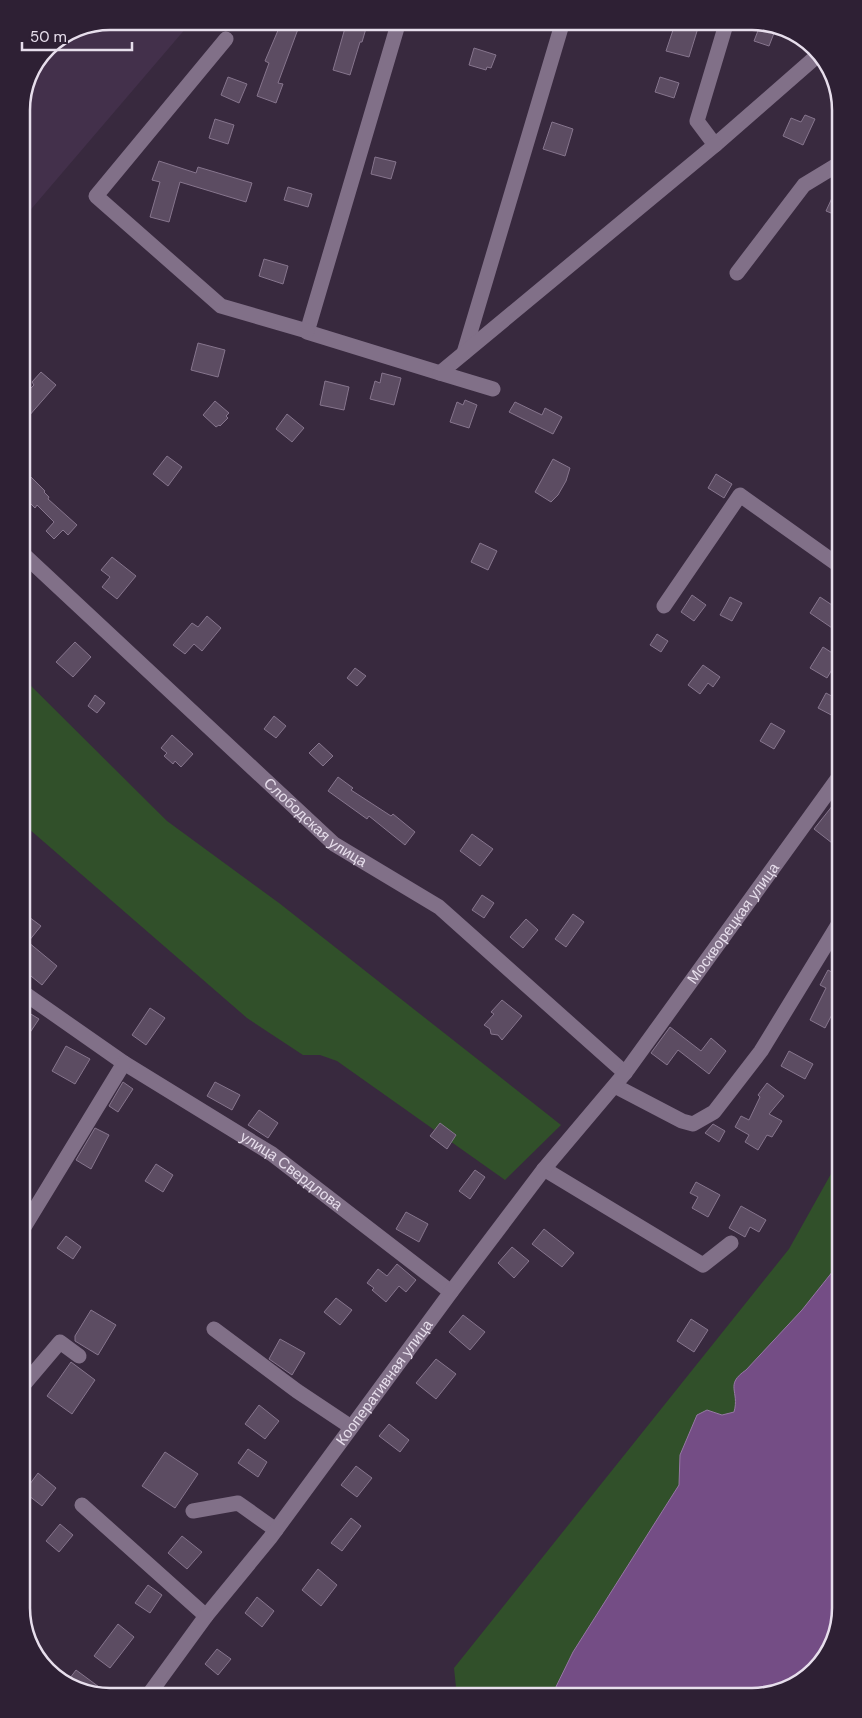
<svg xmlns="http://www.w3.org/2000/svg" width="862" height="1718" viewBox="0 0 862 1718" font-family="'DM Sans',sans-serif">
	<rect width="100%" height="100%" fill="#38293e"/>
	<!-- built -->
	<path fill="#43304b" d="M110 21H192L21 221V105L48 47 76 28Z"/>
	<!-- green -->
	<path fill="#31502a" d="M21 676 167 821 279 903 561 1125 505 1180 337 1061 320 1055H303L247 1018 21 822Z
		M841 1156V1261L802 1310 746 1370C726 1384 739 1393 735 1412L722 1415 707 1411 680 1455 679 1485 573 1652 551 1697H457L454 1668 789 1249Z"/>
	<!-- water -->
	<path fill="#744d85" stroke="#9678a4" d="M841 1261V1608L826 1657 786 1690 752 1697H551L573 1652 679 1485 680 1455 697 1415 707 1410 722 1415 734 1412C740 1391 724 1385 746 1370L802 1310Z"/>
	<!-- building -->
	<path fill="#5c4c62" stroke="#86758d" d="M282 21H301L278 83 283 84 276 103 257 96 269 63 265 61Z
		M347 21H354L367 25 362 42H360L350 75 333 70Z
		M676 21 698 28 689 57 666 51Z
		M761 23 776 28 769 46 754 41Z
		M474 48 496 55 491 68 487 67 486 70 469 65Z
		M228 77 247 84 239 103 221 95Z
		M660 77 679 83 674 98 655 92Z
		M805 115 815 119 803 145 783 136 791 118 801 122Z
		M215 119 234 125 228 144 209 138Z
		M552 122 573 129 565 156 543 149Z
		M375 157 396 162 391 179 371 174Z
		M159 161 196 173 198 167 252 183 246 202 180 182 169 222 150 217 160 182 152 180Z
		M288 187 312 194 308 207 284 200Z
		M832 198 841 203V217L826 211Z
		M264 259 288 266 283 284 259 276Z
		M198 343 225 350 218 377 191 370Z
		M41 372 56 385 21 425V398L34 385 32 382Z
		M382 373 401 378 394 405 370 399 375 381 380 383Z
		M325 381 349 387 344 410 320 405Z
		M465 400 477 405 469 428 450 422 457 402 463 405Z
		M215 401 229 413 226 416 228 418 220 426 219 425 216 427 203 415Z
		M515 402 542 415 545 408 562 417 553 434 509 412Z
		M287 414 304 428 292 442 276 429Z
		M167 456 182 467 168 486 153 474Z
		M553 459 570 468 566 481 558 495 551 502 535 492Z
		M716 474 732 484 724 498 708 488Z
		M30 476 45 491 44 492 49 497 48 499 77 525 68 535 63 530 54 539 46 531 54 522 37 505 35 508 31 504 21 514V486Z
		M480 543 497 551 488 570 471 562Z
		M112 557 136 576 117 599 102 587 110 577 101 570Z
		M692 595 706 605 694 621 681 612Z
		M730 597 742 603 732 621 720 615Z
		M820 597 841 611V622L835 630 810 613Z
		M207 616 221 628 202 651 194 644 185 654 173 645 192 623 198 627Z
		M657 634 668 641 661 652 650 645Z
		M75 642 91 657 73 677 56 662Z
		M823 647 837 656V661L827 678 810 668Z
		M703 665 720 677 713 687 708 683 700 694 688 685Z
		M355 668 366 676 357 686 347 678Z
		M826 693 841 701V711L837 718 818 708Z
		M95 695 105 703 97 713 88 706Z
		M274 716 286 726 276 738 264 729Z
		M771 723 785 731 774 749 760 741Z
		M172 735 193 754 181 767 175 761 173 764 164 756 167 753 161 748Z
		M319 743 333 756 323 766 309 753Z
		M338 777 353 788 351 790 391 816 393 814 415 832 405 845 369 816 367 819 328 791Z
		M833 805 841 811V850L814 829Z
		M472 834 493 849 480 866 460 851Z
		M482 895 494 903 484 918 472 910Z
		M21 911 41 926 28 942 57 966 42 985 21 968Z
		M573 914 584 922 566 947 555 939Z
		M526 919 538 930 523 948 510 937Z
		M828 970 841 977V997L825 1028 810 1020 826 988 820 985Z
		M502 1000 522 1016 502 1040 498 1035 491 1034 490 1029 484 1025 494 1014 491 1012Z
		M21 1008 39 1019 21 1046Z
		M150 1008 165 1018 146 1045 132 1035Z
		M670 1027 701 1051 711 1038 726 1051 709 1074 678 1050 667 1065 651 1053Z
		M66 1046 90 1059 75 1084 52 1071Z
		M789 1051 813 1064 805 1079 781 1066Z
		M123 1082 133 1089 118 1112 109 1106Z
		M215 1082 240 1095 232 1110 207 1096Z
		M767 1083 784 1096 769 1114 782 1121 772 1137 767 1135 758 1150 745 1142 749 1135 735 1127 741 1116 749 1120 760 1097 758 1095Z
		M259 1110 278 1123 268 1138 248 1125Z
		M440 1123 456 1135 447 1149 430 1136Z
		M713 1124 725 1131 719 1142 705 1133Z
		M95 1128 109 1135 91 1169 76 1160Z
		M156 1164 173 1175 163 1192 145 1181Z
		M475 1170 485 1177 470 1199 459 1191Z
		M696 1182 720 1195 708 1217 692 1208 698 1197 690 1193Z
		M741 1206 766 1220 759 1232 750 1227 745 1237 729 1228Z
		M406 1212 428 1224 419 1242 396 1229Z
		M544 1229 574 1253 562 1267 532 1244Z
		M66 1236 81 1247 73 1259 57 1248Z
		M512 1247 529 1261 514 1278 498 1263Z
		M397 1264 416 1280 406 1292 399 1286 386 1302 372 1290 374 1288 367 1283 378 1269 387 1276Z
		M336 1298 352 1310 340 1325 324 1312Z
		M91 1310 116 1325 98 1355 75 1341V1336Z
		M463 1315 485 1332 470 1350 449 1332Z
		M691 1319 708 1330 694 1352 677 1341Z
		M280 1339 305 1353 292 1375 269 1359Z
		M436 1359 456 1374 436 1399 416 1383Z
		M71 1362 95 1380 72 1414 47 1396Z
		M259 1405 279 1421 265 1439 245 1424Z
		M389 1424 409 1440 400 1452 379 1436Z
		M248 1449 267 1462 258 1477 238 1463Z
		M165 1452 198 1474 175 1508 142 1486Z
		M356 1466 372 1478 357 1497 341 1485Z
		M38 1473 56 1488 42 1506 24 1492Z
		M351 1518 361 1526 342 1551 331 1543Z
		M60 1524 73 1535 59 1552 46 1541Z
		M182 1536 202 1552 187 1569 168 1553Z
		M318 1569 337 1585 321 1606 302 1590Z
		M148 1585 162 1595 150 1613 135 1603Z
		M257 1597 274 1611 262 1627 245 1613Z
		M118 1624 134 1637 110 1668 94 1656Z
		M217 1649 231 1659 218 1675 205 1664Z
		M76 1670 110 1695 109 1697H105L67 1682Z"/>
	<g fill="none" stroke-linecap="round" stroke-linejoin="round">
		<!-- minor -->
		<g stroke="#817088" stroke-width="15">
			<path d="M399 21 307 332 440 373"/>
			<path d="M727 21 697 121 715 145 818 55"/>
			<path d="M226 39 96 196 221 306 307 331"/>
			<path d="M737 273 804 185 837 165 841 166"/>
			<path d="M464 353 563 21"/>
			<path d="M493 389 440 373 715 145"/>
			<path id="s1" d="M21 552 334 844 439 907 625 1073"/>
			<path d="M664 606 740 495 841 567"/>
			<path id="s2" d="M21 991 124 1063 272 1154 451 1292"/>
			<path d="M615 1086 682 1121 693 1124 714 1112 761 1051 841 920"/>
			<path d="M544 1169 703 1265 731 1243"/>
			<path d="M21 1232 124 1063"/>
			<path d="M214 1329 297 1391 351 1427"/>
			<path d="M21 1388 60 1342 79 1356"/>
			<path d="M82 1505 206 1616"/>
			<path d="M193 1511 238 1503 276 1530"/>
			<path id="s3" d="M147 1697 206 1616 270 1538 451 1292 544 1169 625 1073 841 774"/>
		</g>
	</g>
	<g text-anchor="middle" stroke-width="4" stroke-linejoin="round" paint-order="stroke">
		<!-- street labels -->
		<g font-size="15" fill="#e7deec" stroke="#2e2034">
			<text dy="5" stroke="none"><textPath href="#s1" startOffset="400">Слободская улица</textPath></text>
			<text dy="5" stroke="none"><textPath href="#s3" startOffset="971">Москворецкая улица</textPath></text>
			<text dy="5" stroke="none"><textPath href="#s2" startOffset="325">улица Свердлова</textPath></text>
			<text dy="5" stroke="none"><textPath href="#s3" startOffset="394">Кооперативная улица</textPath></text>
		</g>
	</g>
	<!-- crop -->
	<path d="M0 0H862V1718H0ZM110 30H752A80 80 0 0 1 832 110V1608A80 80 0 0 1 752 1688H110A80 80 0 0 1 30 1608V110A80 80 0 0 1 110 30Z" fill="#2e2034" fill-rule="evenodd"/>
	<path fill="none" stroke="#e7deec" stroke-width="2.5" d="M110 30H752A80 80 0 0 1 832 110V1608A80 80 0 0 1 752 1688H110A80 80 0 0 1 30 1608V110A80 80 0 0 1 110 30Z"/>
	<!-- scale -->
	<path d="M22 42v8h110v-8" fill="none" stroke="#e7deec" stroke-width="2.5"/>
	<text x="30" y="42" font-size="15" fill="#e7deec" stroke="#2e2034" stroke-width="4" paint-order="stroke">50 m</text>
</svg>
